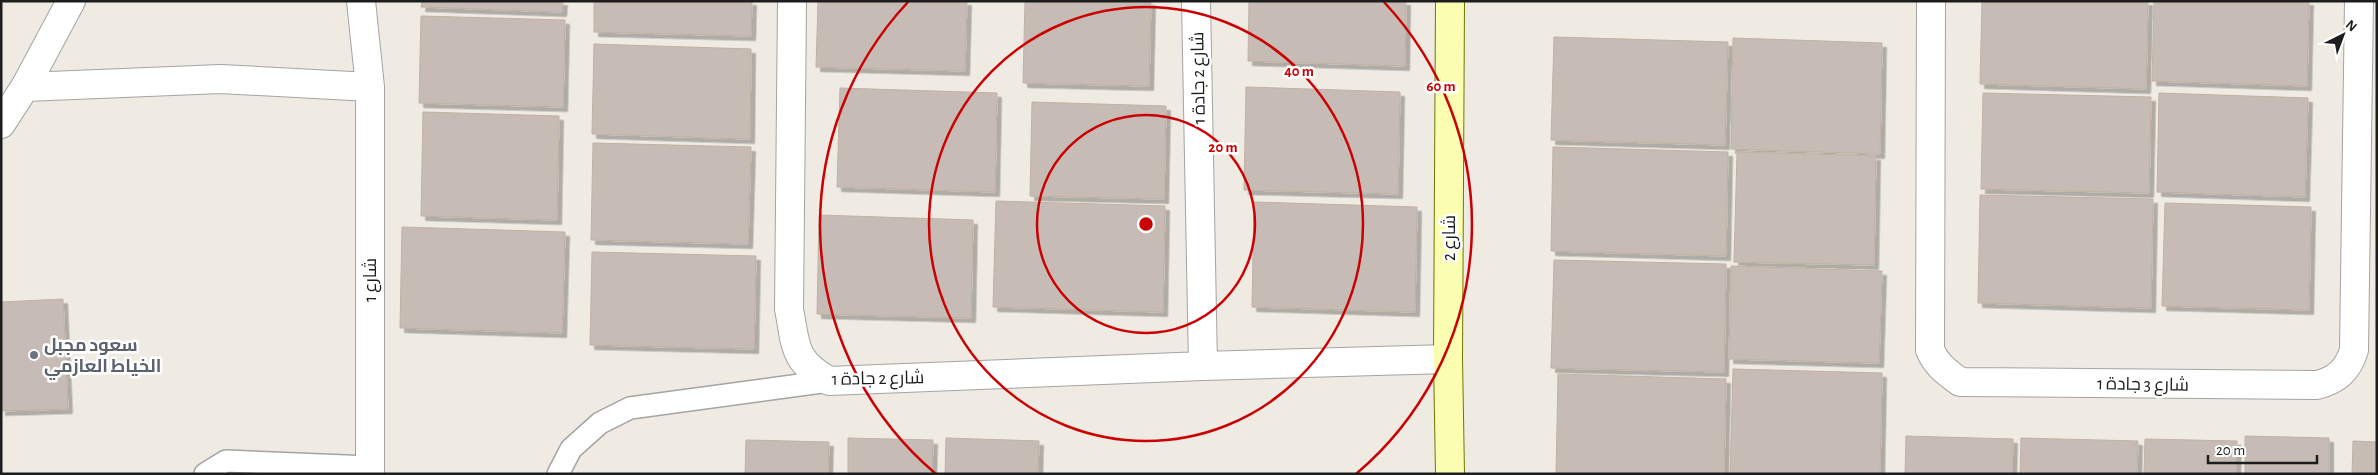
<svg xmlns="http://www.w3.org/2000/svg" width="2378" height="475" viewBox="0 0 2378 475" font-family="'Alegreya Sans',Cairo,sans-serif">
	<defs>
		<filter id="shadow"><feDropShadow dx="4.5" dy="4.5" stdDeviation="0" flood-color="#0004"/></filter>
	</defs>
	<rect width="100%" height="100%" fill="#efeae2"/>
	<!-- building -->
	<path fill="#c7bcb5" stroke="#c2b0a3" filter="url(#shadow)" d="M422 1H563L562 12 421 7Z
		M594 1H752L751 36 594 32Z
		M818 1H967L965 71 816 67Z
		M1025 1H1151L1149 86 1023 83Z
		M1249 1H1406L1405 66 1248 61Z
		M1982 1H2148L2146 89 1980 84Z
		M2154 1H2309L2307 86 2152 81Z
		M421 16 565 20 563 107 419 103Z
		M1554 37 1728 42 1725 145 1551 140Z
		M1733 38 1882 43 1880 154 1731 149Z
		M594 44 751 49 750 139 592 134Z
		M1246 87 1400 92 1398 194 1244 190Z
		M840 88 997 93 995 192 837 187Z
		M1983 93 2151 97 2149 193 1981 189Z
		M2159 93 2308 98 2305 197 2157 192Z
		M1032 102 1166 106 1164 199 1030 196Z
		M423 112 559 116 557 220 421 216Z
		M593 143 751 147 748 244 591 240Z
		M1553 147 1728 152 1726 256 1551 251Z
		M1737 152 1876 156 1874 265 1734 262Z
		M1980 195 2153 199 2151 308 1978 303Z
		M996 201 1165 206 1163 312 993 307Z
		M1254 202 1417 207 1415 312 1252 307Z
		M2165 203 2311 207 2309 310 2162 306Z
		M819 215 973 220 971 318 817 314Z
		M402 227 565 232 562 333 400 328Z
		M592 252 756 256 754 349 590 345Z
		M1554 260 1726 264 1724 372 1551 368Z
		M1731 266 1882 271 1879 363 1729 359Z
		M63 299 68 409 1 411V302Z
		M1733 369 1882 373 1880 474H1730Z
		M1558 374 1726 379 1724 474H1556Z
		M1906 436 2013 439 2012 474H1905Z
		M2245 436 2329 438V474H2245Z
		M848 438 933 440 932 474H848Z
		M946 438 1039 441 1038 474H945Z
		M2021 438 2138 441 2137 474H2020Z
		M2145 439 2237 441 2236 474H2144Z
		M746 440 829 442 828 474H745Z
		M2353 441 2377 442V474H2352Z"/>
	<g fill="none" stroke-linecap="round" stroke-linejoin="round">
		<defs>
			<path id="lane" d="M205 474 226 461 370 467
				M558 474 571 449 600 423 630 408 829 381"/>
			<path id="street" d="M361 1 370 87V474
				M792 1 789 309C796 346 793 361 829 381L1203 366 1448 359
				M1196 1 1203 366
				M1931 1 1930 350C1937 366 1947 372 1960 382L2317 385C2337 380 2348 370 2354 350L2359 1
				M25 87 221 79 370 87
				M1 124 25 87 71 1"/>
			<path id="secondary" d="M1450 474 1448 359 1450 1"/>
		</defs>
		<!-- lane casing -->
		<use href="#lane" stroke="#a4a4a4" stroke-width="24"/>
		<!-- street casing -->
		<use href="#street" stroke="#a4a4a4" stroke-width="30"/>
		<!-- secondary casing -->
		<use href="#secondary" stroke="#6d7800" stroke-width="30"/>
		<!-- lane -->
		<use href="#lane" stroke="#fff" stroke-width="21"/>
		<!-- street -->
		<use href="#street" stroke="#fff" stroke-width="28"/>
		<!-- secondary -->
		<use href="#secondary" stroke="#fbfeb1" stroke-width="28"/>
	</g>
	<!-- distance rings -->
	<g fill="none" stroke="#ca0003" stroke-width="2.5">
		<circle cx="1146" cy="224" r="109"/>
		<circle cx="1146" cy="224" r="217"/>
		<path d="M936 474A326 326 0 0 1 908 2M1384 2A326 326 0 0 1 1356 474"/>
	</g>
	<!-- markers -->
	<circle fill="#6b7280" stroke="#fff" stroke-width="2" cx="34" cy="355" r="5"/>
	<g text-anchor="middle" stroke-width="5" stroke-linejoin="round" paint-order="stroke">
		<!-- street labels -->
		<g font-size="18" fill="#1d1d1d" stroke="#fff">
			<text transform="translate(1198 78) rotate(-91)" y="6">شارع 2 جادة 1</text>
			<text transform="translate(1449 238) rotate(-90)" y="6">شارع 2</text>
			<text transform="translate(370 280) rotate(-90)" y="6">شارع 1</text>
			<text transform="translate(878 378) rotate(-1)" y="6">شارع 2 جادة 1</text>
			<text transform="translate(2143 384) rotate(1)" y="6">شارع 3 جادة 1</text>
		</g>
		<!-- worship labels -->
		<g font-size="18" font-weight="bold" fill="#5b616d" stroke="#fff" text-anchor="start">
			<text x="44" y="351">سعود مجبل<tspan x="44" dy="21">الخياط العازمي</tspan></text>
		</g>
	</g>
	<circle cx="1146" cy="224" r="8" fill="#ca0003" stroke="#fff" stroke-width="2.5"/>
	<g font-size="15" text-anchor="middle" font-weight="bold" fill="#ca0003" stroke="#fff" stroke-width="5" stroke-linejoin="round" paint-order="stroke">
		<text x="1299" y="76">40 m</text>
		<text x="1441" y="91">60 m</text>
		<text x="1223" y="152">20 m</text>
	</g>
	<!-- border -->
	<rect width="2378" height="475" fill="none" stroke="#1d1d1d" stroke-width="5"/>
	<!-- north arrow -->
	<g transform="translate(2343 35) rotate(42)" stroke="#ffffff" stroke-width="4" paint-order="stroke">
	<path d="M0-4L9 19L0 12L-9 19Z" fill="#1d1d1d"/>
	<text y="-8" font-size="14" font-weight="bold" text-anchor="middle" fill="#1d1d1d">N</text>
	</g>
	<!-- scale -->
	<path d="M2208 455v8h109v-8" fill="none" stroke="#1d1d1d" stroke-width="2.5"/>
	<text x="2216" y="455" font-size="15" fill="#1d1d1d" stroke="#ffffff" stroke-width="4" paint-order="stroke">20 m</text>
</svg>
